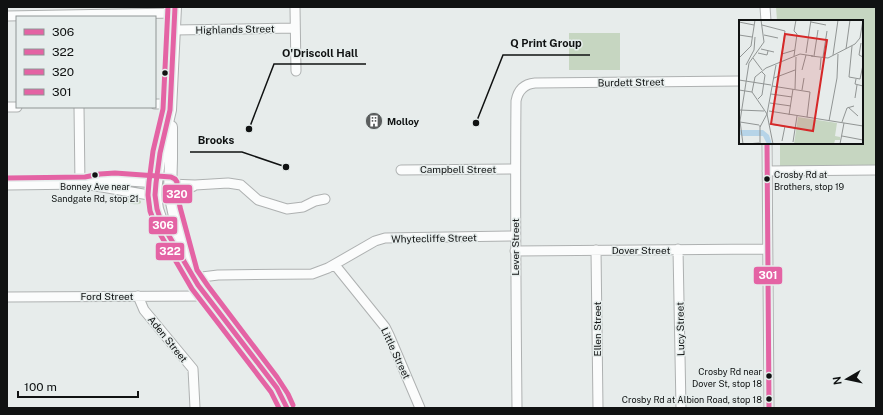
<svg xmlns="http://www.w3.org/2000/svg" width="883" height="415" viewBox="0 0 883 415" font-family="'Public Sans',sans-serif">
	<rect width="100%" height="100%" fill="#e7eceb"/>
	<!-- green -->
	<path fill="#c6d6c1" d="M776 7H876V166L780 168V143H862V21H777Z
		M569 33H620V70H569Z
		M125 198 139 200 141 201V203C137 206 127 203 123 200Z"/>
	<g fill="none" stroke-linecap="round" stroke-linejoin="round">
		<defs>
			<path id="minor" d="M295 7 296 71
				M765 7 766 21
				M7 16 175 13
				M174 30 295 28
				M155 104H170
				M7 107H17
				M79 107 80 184
				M767 143 769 408
				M401 170 515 169
				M767 171 876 170
				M170 184 195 185 228 183 241 185 258 200 287 209 303 207 315 201 325 199
				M7 185 86 184 100 181 115 180 156 183
				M90 185 149 195H155
				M170 193 183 191 194 186
				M678 249 681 408
				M596 250 598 408
				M515 251 767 249
				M335 265 385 327 389 335 420 408
				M194 278 218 275 312 274 328 268 375 241 385 238 515 236
				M138 296 144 310 193 369 195 408
				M7 297 206 296
				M517 408C516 306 515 203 516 101 518 90 524 84 535 83L740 81"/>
			<path id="highway" d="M175 7 170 110 160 153 156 183 155 195 157 209 162 224 170 238 198 285 277 388 287 408
				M171 127V159L170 193 176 221 187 258"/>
		</defs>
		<!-- minor casing -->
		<use href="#minor" stroke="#aeb1b1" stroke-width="11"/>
		<!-- highway casing -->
		<use href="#highway" stroke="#aeb1b1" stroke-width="14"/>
		<!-- minor -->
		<use href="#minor" stroke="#fbfcfc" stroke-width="9"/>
		<!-- highway -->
		<use href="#highway" stroke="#fbfcfc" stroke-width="12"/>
		<defs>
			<path id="bus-1" d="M175 7 170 110 160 153 156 183 155 195 157 209 162 224 198 285 277 388 287 408"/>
			<path id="bus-2" d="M168 7 163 109 153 151 149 182 148 195 150 211 156 227 192 289 271 392 279 408"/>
			<path id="bus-3" d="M7 178 85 177 100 174 115 173 171 177 175 179 177 182V192L180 207 197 270 208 286 277 377 288 394 293 405"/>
			<path id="bus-4" d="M767 143 769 408"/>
		</defs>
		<!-- bus-1 casing -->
		<use href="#bus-1" stroke="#e6edec" stroke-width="8"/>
		<!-- bus-2 casing -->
		<use href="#bus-2" stroke="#e6edec" stroke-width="8"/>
		<!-- bus-3 casing -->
		<use href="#bus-3" stroke="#e6edec" stroke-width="8"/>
		<!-- bus-4 casing -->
		<use href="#bus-4" stroke="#e6edec" stroke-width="8"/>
		<!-- bus-1 -->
		<use href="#bus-1" stroke="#e463a4" stroke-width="5"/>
		<!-- bus-2 -->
		<use href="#bus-2" stroke="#e463a4" stroke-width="5"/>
		<!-- bus-3 -->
		<use href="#bus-3" stroke="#e463a4" stroke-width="5"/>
		<!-- bus-4 -->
		<use href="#bus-4" stroke="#e463a4" stroke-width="5"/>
	</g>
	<!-- icons -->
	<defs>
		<symbol id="building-disc" viewBox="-11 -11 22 22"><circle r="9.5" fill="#5b5e5e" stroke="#e6edec"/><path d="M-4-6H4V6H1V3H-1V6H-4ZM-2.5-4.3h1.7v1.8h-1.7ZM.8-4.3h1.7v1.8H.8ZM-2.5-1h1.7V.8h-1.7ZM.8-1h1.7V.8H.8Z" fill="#fff"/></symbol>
	</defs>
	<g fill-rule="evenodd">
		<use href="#building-disc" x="364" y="111" width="20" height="20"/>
	</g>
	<!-- markers -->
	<g fill="#101212" stroke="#e6edec" stroke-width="1.5">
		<circle cx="165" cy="73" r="3.5"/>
		<circle cx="95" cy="175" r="3.5"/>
		<circle cx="767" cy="179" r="3.5"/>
		<circle cx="769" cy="376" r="3.5"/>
		<circle cx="769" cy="399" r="3.5"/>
	</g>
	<g text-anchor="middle" stroke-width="3" stroke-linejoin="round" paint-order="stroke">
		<!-- bus labels -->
		<g font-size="9" fill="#101212" stroke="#e6edec" text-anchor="end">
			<text x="774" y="178" text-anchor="start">Crosby Rd at<tspan x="774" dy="12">Brothers, stop 19</tspan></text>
			<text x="95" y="190" text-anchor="middle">Bonney Ave near<tspan x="95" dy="12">Sandgate Rd, stop 21</tspan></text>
			<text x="762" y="375">Crosby Rd near<tspan x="762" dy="12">Dover St, stop 18</tspan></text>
			<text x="762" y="403">Crosby Rd at Albion Road, stop 18</text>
		</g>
		<!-- street labels -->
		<g font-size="10" fill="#101212" stroke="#e6edec">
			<text transform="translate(235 29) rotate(-1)" y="4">Highlands Street</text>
			<text transform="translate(631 82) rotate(-1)" y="4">Burdett Street</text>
			<text x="458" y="173">Campbell Street</text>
			<text transform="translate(434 238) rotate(-1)" y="4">Whytecliffe Street</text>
			<text transform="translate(515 247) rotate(-90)" y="4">Lever Street</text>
			<text x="641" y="254">Dover Street</text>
			<text x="107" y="300">Ford Street</text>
			<text transform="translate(597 329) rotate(-90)" y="4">Ellen Street</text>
			<text transform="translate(680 329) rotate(-91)" y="4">Lucy Street</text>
			<text transform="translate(168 339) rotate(51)" y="4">Aden Street</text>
			<text transform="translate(396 353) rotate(65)" y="4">Little Street</text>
		</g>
		<!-- poi labels -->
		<g font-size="10" font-weight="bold" fill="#101212" stroke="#e6edec" text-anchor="start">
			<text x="387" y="125">Molloy</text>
		</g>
	</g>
	<!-- overview -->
	<g transform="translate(739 20)">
		<rect width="124" height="124" fill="#e7eceb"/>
		<path d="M59 97 98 103 96 116 101 117V120H96L95 124H55Z" fill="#c6d6c1"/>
		<path d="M0 110H24L30 115 33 124H28L24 116H3L0 114Z" fill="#b6d4e8"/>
		<path fill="none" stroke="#919594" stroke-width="1" d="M0 2 15 5M72 2 87 5M23 5 46 11 42 41M0 15 13 17M25 15 39 18M122 23 120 35 124 37M113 26 110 57 121 59 124 45M22 29 35 32M107 29 111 0M19 33 28 35 29 31M67 33 72 0M43 34 56 30M94 35 99 0M55 36 58 14 55 11 57 0M72 36 89 38 116 24 121 18 124 0M75 36 79 10M84 37 88 11M0 38 12 26 16 0M14 38 23 50M7 45 15 30 16 17M63 50 67 35M81 50 82 38M35 58 56 50M117 59 116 64 124 66M0 60 32 65M33 66 71 72 68 97M56 69 57 37M0 70 13 72M63 70 65 58M32 74 53 77M116 78 118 65M19 79 23 75 26 55 23 52M31 83 52 86M109 87 119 96M0 90 25 91M30 91 124 106M28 94 34 124M28 94 13 72 16 57 27 48 61 34 74 36M50 95 54 69M90 101 98 58 99 34M1 102 20 105M103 102 108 88 115 86M30 104 57 108M21 107 28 94 37 45M103 116 124 120M43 121 46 106M54 122 58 96M4 124 1 101 10 43 25 22 22 0M7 124 20 123M21 124V105M101 124 105 103"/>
		<path fill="#d62828" fill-opacity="0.15" stroke="#d62828" stroke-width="2" d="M46 14 88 20 74 111 32 104Z"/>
		<rect width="124" height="124" fill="none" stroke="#101212" stroke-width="2"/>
	</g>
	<!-- callouts -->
	<path fill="none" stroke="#101212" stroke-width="1.5" d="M476 123L503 55H590M249 129L274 64H366M286 167L242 152H190"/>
	<g fill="#101212" stroke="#e6edec" stroke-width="1.5">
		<circle cx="476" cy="123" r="4"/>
		<circle cx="249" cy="129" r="4"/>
		<circle cx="286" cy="167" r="4"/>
	</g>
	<g font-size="11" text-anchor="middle" font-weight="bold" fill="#101212" stroke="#e6edec" stroke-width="3" stroke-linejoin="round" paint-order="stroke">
		<text x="546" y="47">Q Print Group</text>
		<text x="320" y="57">O'Driscoll Hall</text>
		<text x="216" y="144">Brooks</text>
	</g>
	<g stroke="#e6edec" stroke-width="1.5">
		<rect x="162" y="184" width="31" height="20" rx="4" fill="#e463a4"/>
		<rect x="148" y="216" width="30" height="19" rx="4" fill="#e463a4"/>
		<rect x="155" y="242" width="30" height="19" rx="4" fill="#e463a4"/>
		<rect x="753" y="266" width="30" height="19" rx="4" fill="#e463a4"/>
	</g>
	<g font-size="11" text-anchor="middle" font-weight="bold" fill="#fff">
		<text x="177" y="198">320</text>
		<text x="163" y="229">306</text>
		<text x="170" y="255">322</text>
		<text x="768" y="279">301</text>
	</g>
	<!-- border -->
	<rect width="883" height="415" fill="none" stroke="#101212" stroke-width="16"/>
	<!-- legend -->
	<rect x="16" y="16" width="140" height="92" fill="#e6edec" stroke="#909595"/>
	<rect x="24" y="29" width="20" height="6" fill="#e463a4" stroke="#909595"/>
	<text x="52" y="36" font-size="12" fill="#101212">306</text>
	<rect x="24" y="49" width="20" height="6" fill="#e463a4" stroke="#909595"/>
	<text x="52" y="56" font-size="12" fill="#101212">322</text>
	<rect x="24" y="69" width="20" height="6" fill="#e463a4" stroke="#909595"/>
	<text x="52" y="76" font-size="12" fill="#101212">320</text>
	<rect x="24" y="89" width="20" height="6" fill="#e463a4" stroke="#909595"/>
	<text x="52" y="96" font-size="12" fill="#101212">301</text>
	<!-- north arrow -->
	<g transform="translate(847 379) rotate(261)" stroke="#e6edec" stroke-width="3" paint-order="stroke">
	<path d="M0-3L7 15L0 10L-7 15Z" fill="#101212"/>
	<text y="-6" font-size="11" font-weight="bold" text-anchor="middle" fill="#101212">N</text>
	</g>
	<!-- scale -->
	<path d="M18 391v6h120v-6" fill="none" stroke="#101212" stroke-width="2"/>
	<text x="24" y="391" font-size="12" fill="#101212" stroke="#e6edec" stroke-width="3" paint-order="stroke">100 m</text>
</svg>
